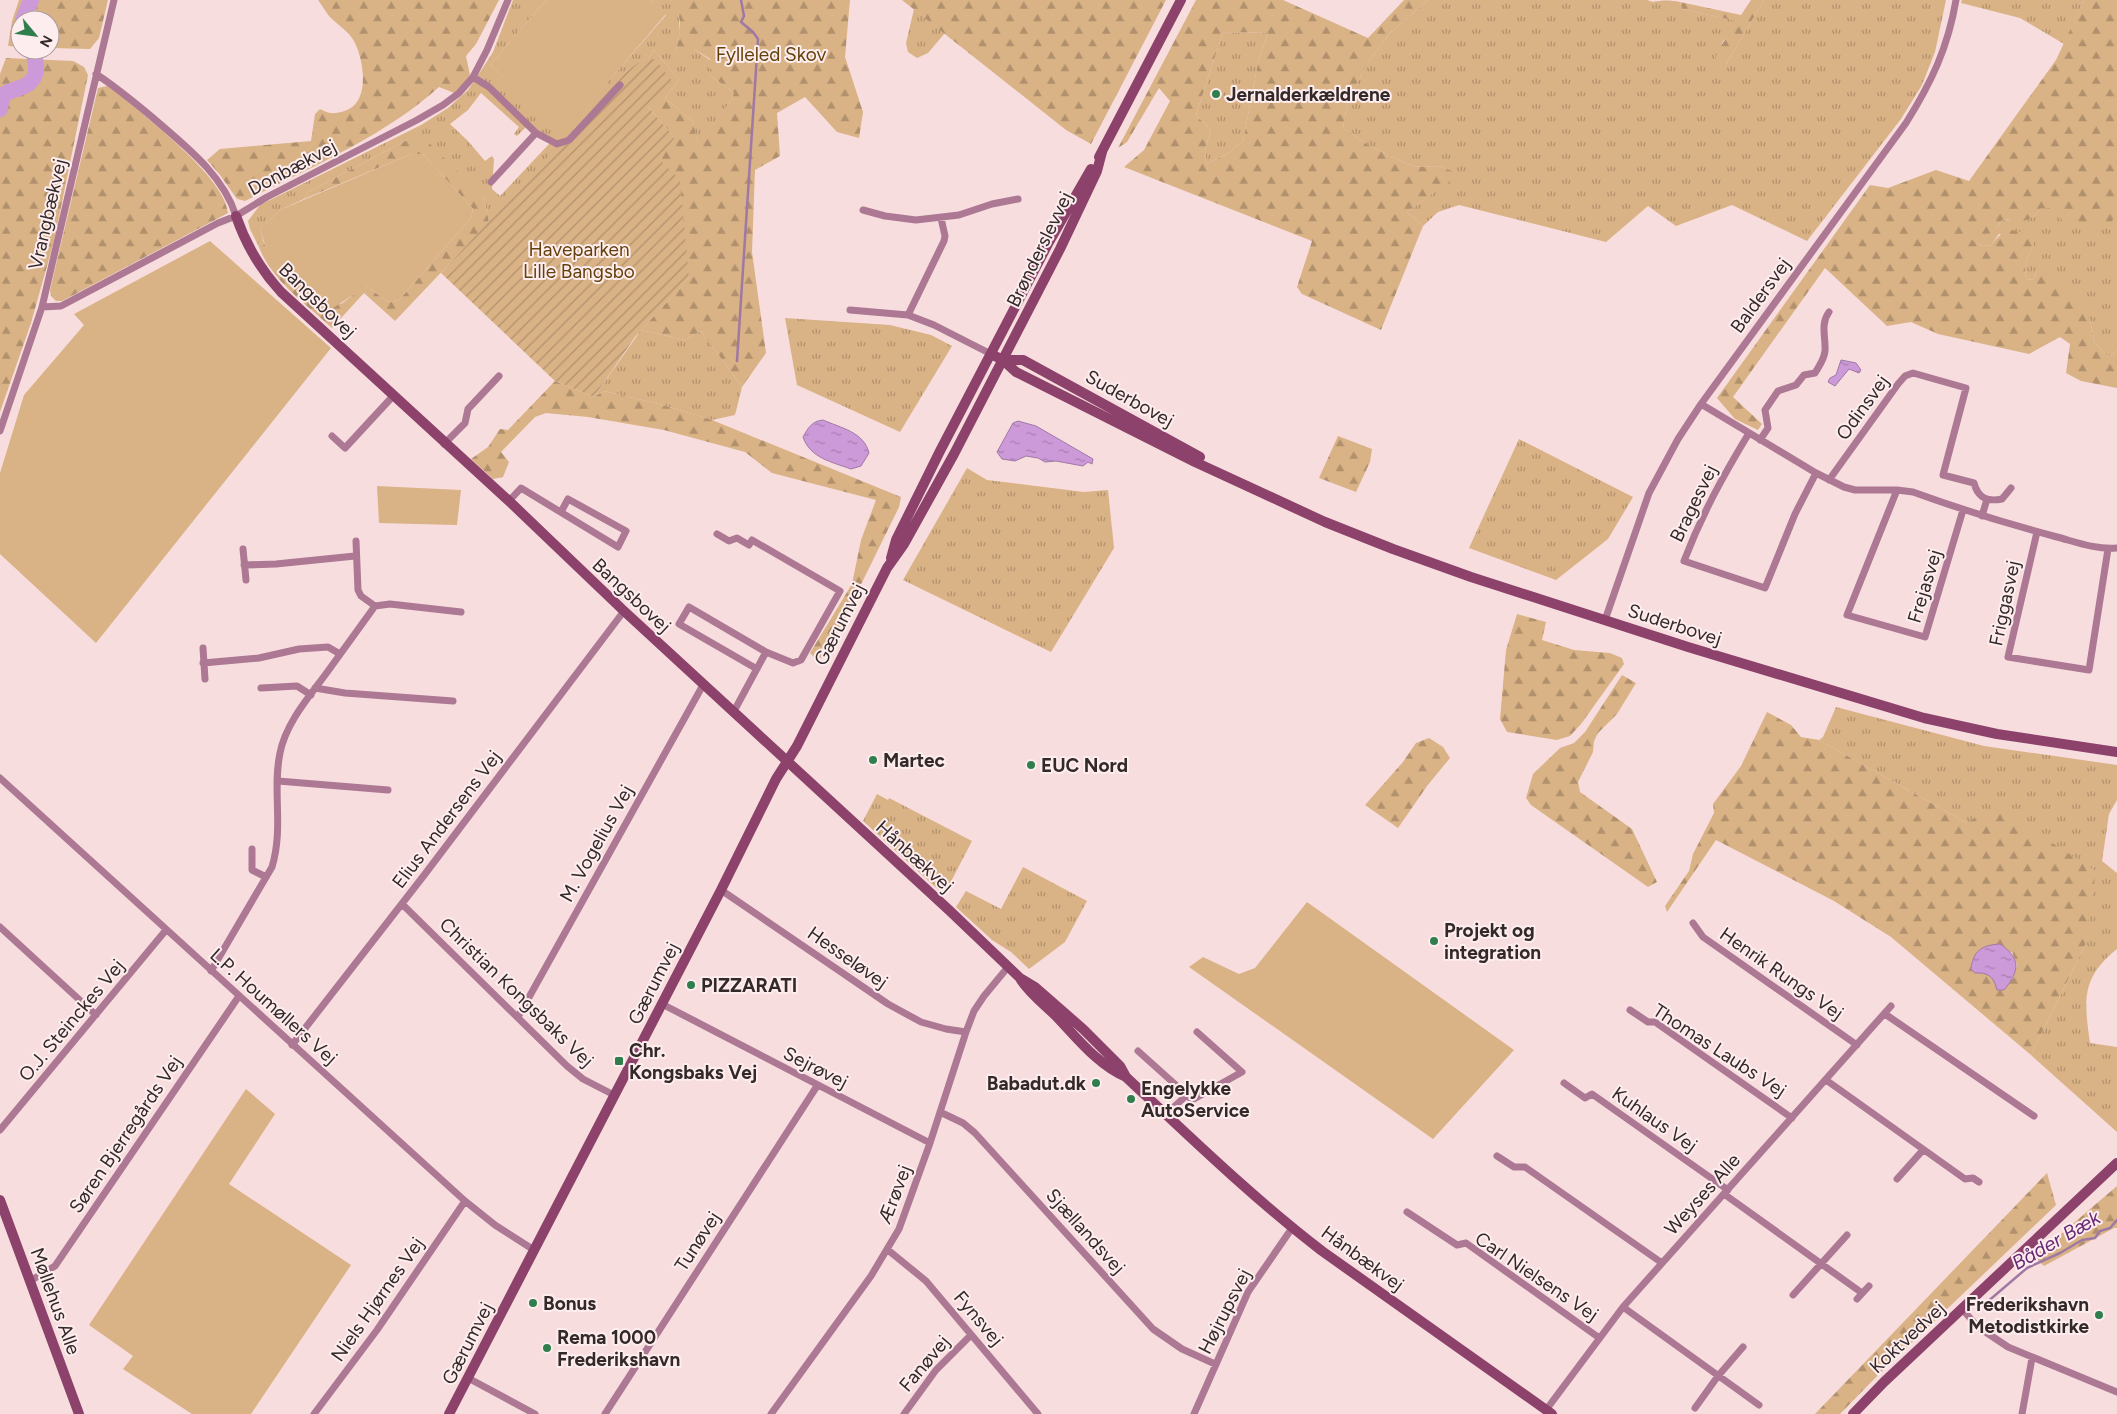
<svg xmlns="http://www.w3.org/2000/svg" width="2117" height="1414" viewBox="0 0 2117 1414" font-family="Figtree,sans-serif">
	<defs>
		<pattern id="grass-tufts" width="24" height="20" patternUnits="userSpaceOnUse" patternTransform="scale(1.25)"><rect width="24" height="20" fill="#d9b285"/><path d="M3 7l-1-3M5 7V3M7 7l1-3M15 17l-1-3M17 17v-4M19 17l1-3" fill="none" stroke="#b1916d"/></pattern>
		<pattern id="forest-firs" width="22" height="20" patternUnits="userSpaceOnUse" patternTransform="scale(1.25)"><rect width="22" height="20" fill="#d9b285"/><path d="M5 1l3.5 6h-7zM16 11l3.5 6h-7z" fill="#b1916d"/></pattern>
		<pattern id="garden-furrows" width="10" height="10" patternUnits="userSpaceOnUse" patternTransform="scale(1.25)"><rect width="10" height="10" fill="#d9b285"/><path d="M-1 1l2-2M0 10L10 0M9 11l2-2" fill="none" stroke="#b1916d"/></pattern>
		<pattern id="water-ripples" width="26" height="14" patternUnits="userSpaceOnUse" patternTransform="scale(1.25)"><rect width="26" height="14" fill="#cd9ad9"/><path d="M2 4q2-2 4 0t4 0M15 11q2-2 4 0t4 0" fill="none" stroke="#a77eb0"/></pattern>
	</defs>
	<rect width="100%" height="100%" fill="#f8ddde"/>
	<!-- grass -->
	<path fill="url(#grass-tufts)" fill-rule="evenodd" d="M513 0H546L490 65 566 130 666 15 650 0H670L678 9 680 32 675 54 694 49 710 60V75L734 93 731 101 698 144 693 122 665 98 679 80 654 50 648 59H643L629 69 489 222 484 198 409 139 308 192 304 199 280 210 260 229 263 240 258 245 250 229 248 221 260 205 421 125 448 108 468 90 486 63 493 52ZM481 93 519 127 514 134 517 136 530 123 550 143 500 196 492 189 494 159 492 156 485 161 468 141 450 124 468 110Z
		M1428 0H1647L1653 2C1660 0 1672 0 1680 2L1682 9 1738 21 1730 35 1723 41 1715 64H1726L1764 0H1946L1935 52 1922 85 1901 119 1807 241 1732 205 1676 226 1648 206 1606 242 1459 205 1438 212 1423 226 1407 212 1459 174 1439 166 1420 167 1407 164 1370 146 1343 128 1348 100 1369 61 1390 33Z
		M1962 0H2084L2064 44 2020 18 1961 3Z
		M914 9 945 33 928 53 917 58 908 52 906 43Z
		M1223 32 1268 33 1258 63 1243 141 1227 154 1206 164 1205 150 1211 130 1196 115Z
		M2117 201V351L2108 357 2095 343 2090 321 2036 273 2033 280 2026 279 2025 263 2034 245 1999 234 1991 245 1983 246 1962 235 1972 231 1996 229 2002 220 2033 217 2042 208Z
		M785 318 890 325 931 335 952 346 900 432 797 385Z
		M641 330 685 340 701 331 742 387 735 415 712 420 659 404 604 391 594 397Z
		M1519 439 1633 497 1608 539 1556 580 1469 548Z
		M967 468 987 480 1084 492 1108 490 1114 548 1051 652 903 580Z
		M1836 707 1984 746 2117 765V800L2109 814 2102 861 2117 873V949C2081 978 2084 1000 2090 1043L2117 1047V1132L2031 1055 2085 945 1967 823 1819 740 1823 737Z
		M877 794 888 800 889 798 972 841 944 895 863 821Z
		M1023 867 1087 901 1065 942 1029 969 1011 952 992 940 956 907 966 891 1001 909Z"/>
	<!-- forest -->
	<path fill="url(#forest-firs)" fill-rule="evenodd" d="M19 0H108L99 38 90 49 50 48V20H20V47L8 46 12 21Z
		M318 0H499L476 44 466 56 470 75 457 94 439 87C385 136 311 167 245 201L237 199 220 175 207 160 220 149 311 141 315 114 320 109C330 115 339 114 349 109 371 98 363 54 352 38 346 29 336 24 329 16 325 11 322 5 318 0Z
		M670 0H850L845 57 863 112 859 138 837 132 805 97 777 113 780 156 755 170 752 252 766 353 742 387 701 331 685 340 641 330 689 278 657 158 675 138 648 107 655 59H648L654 50 679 80 665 98 693 122 698 143 731 101 734 93 710 75V59L694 49 684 59 675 54C680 33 685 18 670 0Z
		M902 0H1166L1091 144 1066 130Z
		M1196 0H1283L1368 38 1404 0H1428L1390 33 1369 61 1348 100 1343 128 1370 146 1407 164 1420 167 1439 166 1460 174 1407 212 1423 226 1381 330 1302 294 1297 287 1312 241 1124 167 1144 150 1170 101 1159 88 1127 142 1118 148ZM1223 32 1268 33 1258 63 1243 141 1227 154 1206 164 1205 150 1211 130 1196 115Z
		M1751 0H1764L1726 64H1715C1716 46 1730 37 1737 21L1682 9 1680 2 1741 15Z
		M2084 0H2117V201L2112 223 2088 227 2064 223 2054 208H2042L2033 217 2017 224 2010 219 2002 220 1996 229 1985 235 1972 231 1963 235 1983 246 1991 245C2004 228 2014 227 2033 237L2034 245 2025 263 2026 279 2033 280 2036 273 2073 292 2090 321 2095 343 2108 357 2117 351V388L2081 381 2066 373 2070 344 2060 337 2029 354 1938 334 1911 322 1887 326 1825 268 1733 397 1762 424 1758 430 1735 419 1717 398 1870 185 1888 188 1936 170 1969 181 2056 60Z
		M6 58 73 61 84 67 88 75 54 241 31 323 0 412V74Z
		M107 86 118 93C146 118 225 177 228 213L62 301H56L51 296 50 290 98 88Z
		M409 139 426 140 484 198 489 222 395 321 364 293 332 328C305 303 271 280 258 245L263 240 266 248 341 304 364 287 367 286 388 302 399 300 471 218 473 209 423 154H411L304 199 308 192Z
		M555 381 594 397 604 391 659 404 712 420 901 497 899 507 825 658 814 657 810 653 852 584 861 540 876 500 772 473 745 452 664 430 588 417 546 413 535 417 501 452 509 462 503 477 493 479 471 459 488 447 500 429 508 430Z
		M1338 436 1372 449 1370 462 1356 492 1319 478Z
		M1517 614 1546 622 1542 640 1574 650 1610 653 1622 658 1624 664 1581 724 1570 736 1557 740 1507 732 1500 719 1506 650Z
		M1622 675 1636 683 1617 714 1598 733 1594 741 1593 752 1578 782 1580 792 1632 829 1657 882 1648 887 1531 805 1526 798 1533 774 1560 748 1574 743 1585 732Z
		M1767 712 1791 725 1801 737 1819 740 1967 823 1994 806 2096 871 2085 945 2031 1055 1891 937 1834 901 1716 840 1667 912 1665 906 1689 871 1693 854 1714 813 1713 804 1741 766ZM2012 952 2017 965 2013 979 1994 980 1985 972 1975 973 1971 969 1972 960Z
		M1429 738 1443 747 1450 758 1427 786 1398 828 1365 805 1403 762 1416 743Z
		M2047 1173 2056 1205 1878 1375 1840 1414H1815Z
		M2117 1186V1228H2114L2044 1266 2034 1257Z"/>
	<!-- park -->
	<path fill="#d9b285" d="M546 0H650L666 14 566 131 490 65Z
		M411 154H423L473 209 471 218 399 300 388 302 367 286 333 308 325 306 278 265 266 248 260 229 280 210Z
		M210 241 331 348 96 643 0 554V473L24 395 84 325 74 314Z
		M377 486 461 490 457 525 379 523Z
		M1307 902 1514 1050 1433 1139 1189 967 1203 957 1239 974 1255 968Z
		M246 1089 275 1114 229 1184 351 1265 251 1414H192L123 1369 133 1356 89 1325Z"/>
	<!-- garden -->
	<path fill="url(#garden-furrows)" d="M643 59H655L672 81 648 107 675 138 658 158 680 180 689 278 635 337 594 397 555 381 441 273 629 69Z"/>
	<!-- water -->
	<path fill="url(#water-ripples)" stroke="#9f78a4" d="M1841 360 1856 363 1861 370 1859 373 1849 369 1835 386 1828 382 1830 378 1836 375Z
		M823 420C841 428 864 432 869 453L861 466 851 469C832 462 810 458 803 437 808 428 812 421 823 420Z
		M1018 421 1036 426 1093 459 1092 464 1088 462 1083 466 1056 461 1045 462 1038 458 1026 456 1015 461 1002 459 997 452 1013 423Z
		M2000 944C2021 958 2020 971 2004 990H1997C1994 977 1988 972 1975 973L1971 969C1973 950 1983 945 2000 944Z"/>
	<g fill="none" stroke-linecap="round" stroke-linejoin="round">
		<!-- stream -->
		<path stroke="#9f78a4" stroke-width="2.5" d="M737 361 758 39 753 32 741 22 744 16 741 0
			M1986 1303 2027 1268 2060 1253 2082 1240 2095 1238 2100 1231 2110 1228 2117 1220"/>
		<!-- river -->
		<path stroke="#cd9ad9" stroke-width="16" d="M23 20 31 0
			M0 109C1 104 1 97 5 94 14 87 34 89 36 70 37 65 34 56 33 50"/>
		<!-- street -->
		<path stroke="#ac7893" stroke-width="7" d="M96 74C116 87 134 102 152 117 184 145 223 174 236 216
			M473 77 489 87 536 133 491 182
			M536 133 557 144 569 140 620 85
			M863 210 885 216 916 220 959 215 992 204 1018 199
			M42 307 61 306 218 223 236 216 267 197 417 120 443 105 459 93 473 77 487 50 508 0
			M850 310 908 315 934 325 991 354
			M908 315 944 241 945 236 941 218
			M1701 404 1816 473 1844 487 1855 490H1897L1913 492C1960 509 2008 524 2057 537 2076 542 2097 550 2117 548
			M0 431 42 307 114 0
			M1749 433C1723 476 1702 514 1684 561L1765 588 1795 514 1816 473
			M332 436 345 448 394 395
			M1760 440 1768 428 1765 410 1778 391 1796 385 1804 375 1815 373C1819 366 1824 360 1825 351 1826 338 1820 324 1829 312
			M444 444 465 423 468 409 499 376
			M1829 480 1898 384 1905 376 1913 373 1966 388 1943 475 1974 483C1978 498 1987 502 2002 499L2011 488
			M1897 490 1847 615 1925 637 1963 510
			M509 501 521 488 618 547 626 531 568 499 561 512
			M1982 516 1987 499
			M2037 532 2008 657 2089 670 2108 549
			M717 534 729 541 737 538 749 545 752 540 840 591 801 660 793 663 766 652 733 713
			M243 549 246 580
			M244 565 276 564 355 556
			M375 606 390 604 461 612
			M1605 620 1649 493 1678 439 1701 404 1906 123C1931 83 1948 48 1956 0
			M203 648 205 679
			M203 663 259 658 299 649 328 647 340 654
			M757 669 679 624 689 607 766 652
			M261 688 297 686 311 695
			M315 688 345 693 453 701
			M0 778 465 1201 495 1225 534 1250
			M278 781 388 790
			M252 849V870L266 877
			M721 890 888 1004 921 1022 946 1029 966 1032
			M402 904 567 1066 583 1079 614 1095
			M1693 923 1703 937 1857 1045
			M0 927 96 1015
			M211 971 272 867C284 827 272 791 280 753 286 722 310 696 328 671 344 649 359 628 375 606L361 596 358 590 356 541
			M662 1004 930 1143
			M1630 1010 1648 1022H1655L1792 1118
			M1885 1014 2034 1116
			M518 1017 703 685
			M292 1045 425 874 624 611
			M1138 1051 1187 1095
			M1826 1080 1965 1179 1973 1178 1979 1182
			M1564 1083 1585 1098 1592 1094 1728 1190
			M940 1112 963 1123 975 1133 1153 1329 1182 1349 1215 1364
			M1166 1114 1187 1095 1192 1100 1242 1072 1197 1032
			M0 1130 166 930
			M1497 1156 1514 1167H1525L1662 1263
			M1897 1179 1923 1150
			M1724 1194 1862 1293
			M1407 1212 1457 1245 1466 1243 1598 1337
			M888 1250 926 1281 1038 1414
			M30 1281 55 1266 239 996
			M1793 1295 1847 1235
			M1857 1299 1869 1286
			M1623 1307 1759 1405
			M1962 1309 1978 1327 2008 1347 2117 1392
			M468 1378 535 1414
			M1695 1408 1718 1376 1743 1347
			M1546 1410 1623 1307 1891 1006
			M314 1414 377 1330 465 1201
			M605 1414 817 1086
			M771 1414 871 1276 899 1229 930 1143 966 1032 974 1011 984 996 1008 967
			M904 1414 936 1370 971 1335
			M1194 1414 1248 1292 1292 1228
			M2022 1414 2032 1358"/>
		<!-- secondary -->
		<path stroke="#8c426b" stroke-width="10" d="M1099 157 1181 0
			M236 216C246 245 260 269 281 292L509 501 624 611 950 911 1020 978 1035 987 1083 1029 1120 1066 1126 1077C1190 1137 1253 1198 1322 1251L1552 1414
			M991 354 1003 360 1016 372 1195 462 1325 522 1393 549 1471 577 1688 647 1924 718 1997 734 2117 752
			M1003 360H1023L1200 457
			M891 558 896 540 940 451 1049 242 1091 169
			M1021 980C1031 995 1044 1004 1056 1016 1077 1038 1098 1065 1126 1077
			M0 1200 79 1414
			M449 1414 721 890 776 779 797 746 887 568 904 544 954 454 1060 249 1097 171 1102 152
			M1853 1414 1884 1382 2117 1163"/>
	</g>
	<!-- markers -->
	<g fill="#307e4d" stroke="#feedee" stroke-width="2">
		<circle cx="1216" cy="94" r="5"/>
		<circle cx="873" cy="760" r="5"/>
		<circle cx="1031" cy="765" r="5"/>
		<circle cx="1434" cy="941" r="5"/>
		<circle cx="691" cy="985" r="5"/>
		<rect x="614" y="1056" width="10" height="10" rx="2.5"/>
		<circle cx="1096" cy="1083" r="5"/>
		<circle cx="1131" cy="1099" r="5"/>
		<circle cx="533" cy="1303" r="5"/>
		<circle cx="2099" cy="1315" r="5"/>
		<circle cx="547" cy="1348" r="5"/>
	</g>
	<g text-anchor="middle" stroke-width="4" stroke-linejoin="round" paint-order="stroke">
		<!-- park labels -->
		<g font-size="19" fill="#64400b" stroke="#feedee">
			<text x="771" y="61">Fylleled Skov</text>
			<text x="579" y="256">Haveparken<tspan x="579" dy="22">Lille Bangsbo</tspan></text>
		</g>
		<!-- poi labels -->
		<g font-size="19" font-weight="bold" fill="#332929" stroke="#feedee" text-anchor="start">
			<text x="1226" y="101">Jernalderkældrene</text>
			<text x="883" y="767">Martec</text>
			<text x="1041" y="772">EUC Nord</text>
			<text x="1444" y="937">Projekt og<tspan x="1444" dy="22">integration</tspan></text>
			<text x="701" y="992">PIZZARATI</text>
			<text x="629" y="1057">Chr.<tspan x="629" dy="22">Kongsbaks Vej</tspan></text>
			<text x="1086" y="1090" text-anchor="end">Babadut.dk</text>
			<text x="1141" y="1095">Engelykke<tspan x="1141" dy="22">AutoService</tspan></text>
			<text x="543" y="1310">Bonus</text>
			<text x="2089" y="1311" text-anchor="end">Frederikshavn<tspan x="2089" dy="22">Metodistkirke</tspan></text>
			<text x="557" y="1344">Rema 1000<tspan x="557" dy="22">Frederikshavn</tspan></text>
		</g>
		<!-- street labels -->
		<g font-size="19" fill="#332929" stroke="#feedee">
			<text transform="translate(292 167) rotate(-28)" y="7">Donbækvej</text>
			<text transform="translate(47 214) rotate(-77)" y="7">Vrangbækvej</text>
			<text transform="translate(1039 249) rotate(-64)" y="7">Brønderslevvej</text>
			<text transform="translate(1760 295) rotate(-54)" y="7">Baldersvej</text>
			<text transform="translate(318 300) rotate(44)" y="7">Bangsbovej</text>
			<text transform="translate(1130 398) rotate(29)" y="7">Suderbovej</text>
			<text transform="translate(1862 407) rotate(-54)" y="7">Odinsvej</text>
			<text transform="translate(1693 503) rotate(-64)" y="7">Bragesvej</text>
			<text transform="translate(1924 586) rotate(-73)" y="7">Frejasvej</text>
			<text transform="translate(632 595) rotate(43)" y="7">Bangsbovej</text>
			<text transform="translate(2004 603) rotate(-78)" y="7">Friggasvej</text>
			<text transform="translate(839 624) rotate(-63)" y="7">Gærumvej</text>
			<text transform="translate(1675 624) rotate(18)" y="7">Suderbovej</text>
			<text transform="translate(446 819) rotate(-53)" y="7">Elius Andersens Vej</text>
			<text transform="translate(596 843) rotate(-61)" y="7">M. Vogelius Vej</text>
			<text transform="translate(915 856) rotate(42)" y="7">Hånbækvej</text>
			<text transform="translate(848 957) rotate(35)" y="7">Hesseløvej</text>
			<text transform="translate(1782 973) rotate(35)" y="7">Henrik Rungs Vej</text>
			<text transform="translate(653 983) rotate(-63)" y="7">Gærumvej</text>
			<text transform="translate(517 992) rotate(44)" y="7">Christian Kongsbaks Vej</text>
			<text transform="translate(274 1006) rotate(42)" y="7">L.P. Houmøllers Vej</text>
			<text transform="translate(71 1020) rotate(-50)" y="7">O.J. Steinckes Vej</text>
			<text transform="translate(1720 1050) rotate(33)" y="7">Thomas Laubs Vej</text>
			<text transform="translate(816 1067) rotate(27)" y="7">Sejrøvej</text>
			<text transform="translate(1655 1119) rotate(35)" y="7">Kuhlaus Vej</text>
			<text transform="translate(125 1134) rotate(-56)" y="7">Søren Bjerregårds Vej</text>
			<text transform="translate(894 1194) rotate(-69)" y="7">Ærøvej</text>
			<text transform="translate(1702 1194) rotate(-48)" y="7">Weyses Alle</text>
			<text transform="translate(1086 1231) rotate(48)" y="7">Sjællandsvej</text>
			<text transform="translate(697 1241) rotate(-57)" y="7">Tunøvej</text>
			<text transform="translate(1363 1258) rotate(36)" y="7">Hånbækvej</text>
			<text transform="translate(1537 1276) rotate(34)" y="7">Carl Nielsens Vej</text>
			<text transform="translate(377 1299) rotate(-55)" y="7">Niels Hjørnes Vej</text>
			<text transform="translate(56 1301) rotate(70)" y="7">Møllehus Alle</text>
			<text transform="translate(1224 1311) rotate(-63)" y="7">Højrupsvej</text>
			<text transform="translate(979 1318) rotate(50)" y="7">Fynsvej</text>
			<text transform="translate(1907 1337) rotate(-43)" y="7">Koktvedvej</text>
			<text transform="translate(467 1343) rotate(-63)" y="7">Gærumvej</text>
			<text transform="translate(924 1363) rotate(-50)" y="7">Fanøvej</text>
		</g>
		<!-- water labels -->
		<g font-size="20" font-style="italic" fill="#682a75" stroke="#feedee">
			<text transform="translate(2056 1240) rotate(-30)" y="7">Båder Bæk</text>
		</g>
	</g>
	<!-- north arrow -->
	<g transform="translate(35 35) rotate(119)"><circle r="24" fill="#feedee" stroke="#ad9f9f"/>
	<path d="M0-4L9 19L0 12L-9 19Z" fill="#307e4d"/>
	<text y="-8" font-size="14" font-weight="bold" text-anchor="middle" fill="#332929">N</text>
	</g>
</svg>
